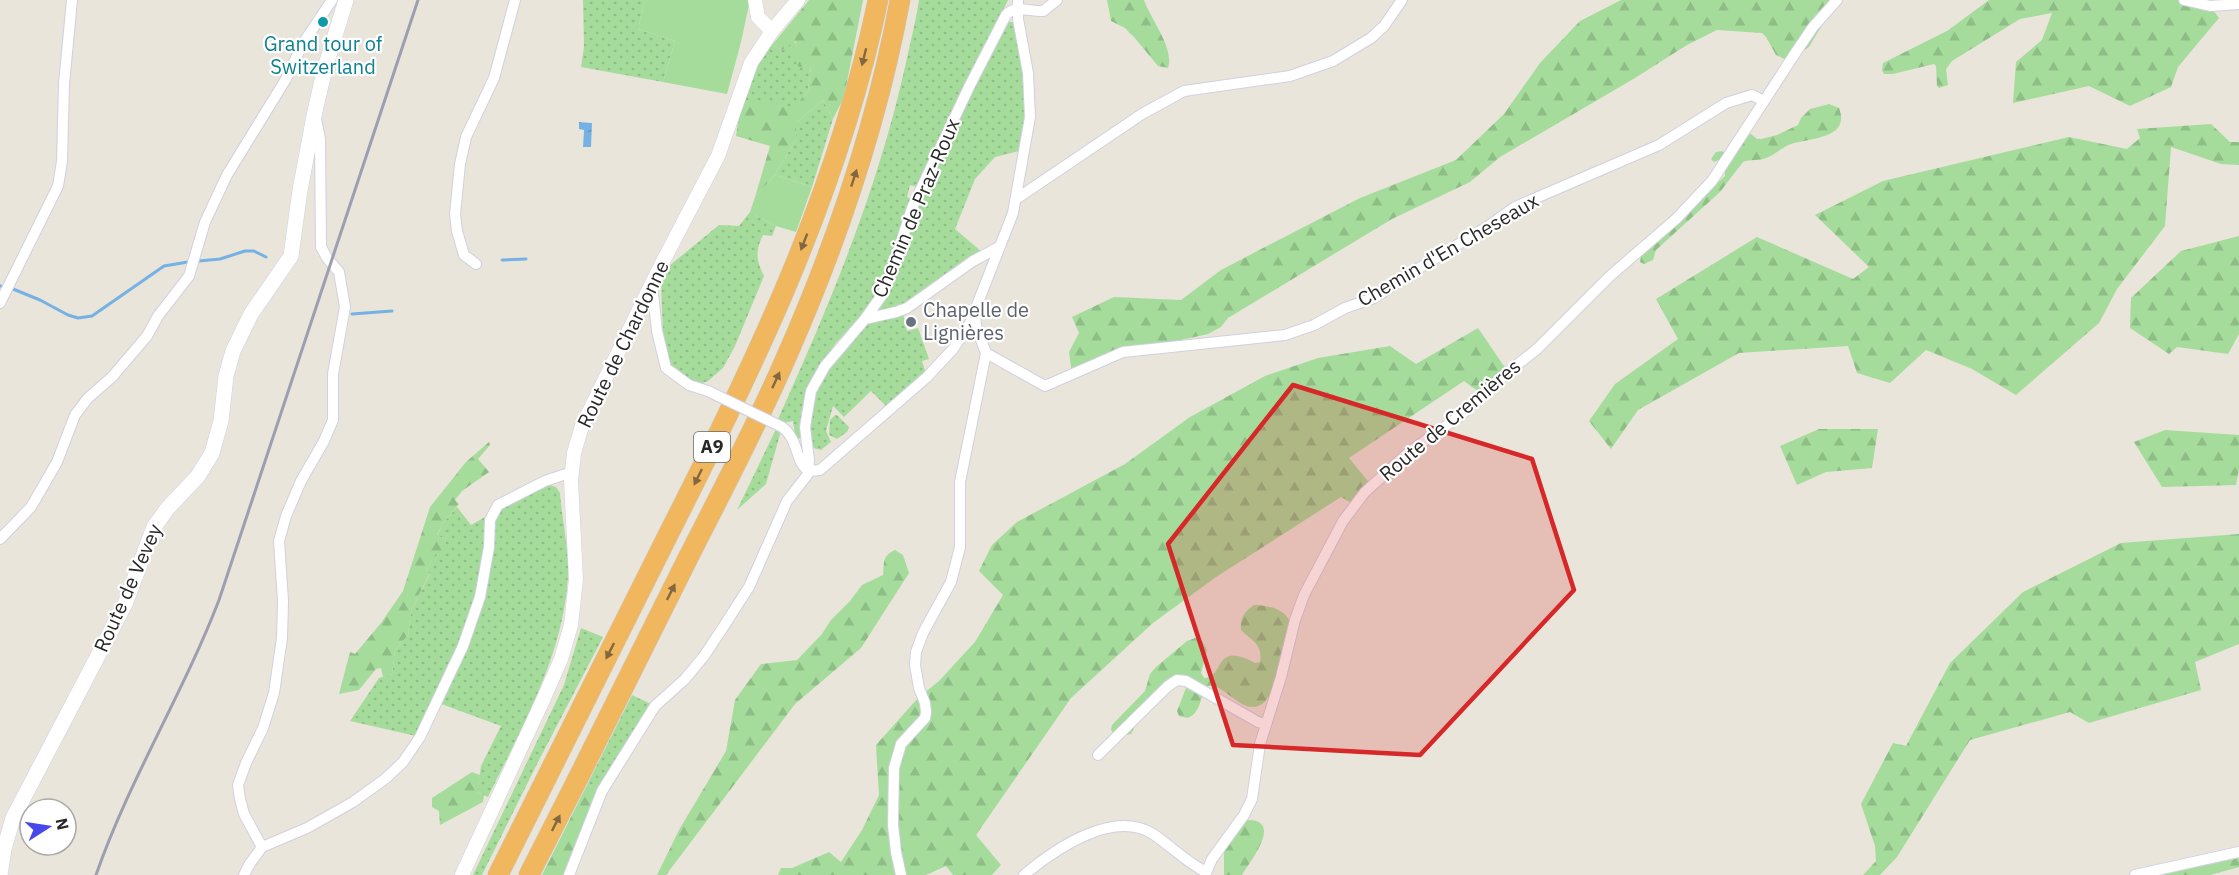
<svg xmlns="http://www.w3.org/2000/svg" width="2239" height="875" viewBox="0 0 2239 875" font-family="'IBM Plex Sans',sans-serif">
	<defs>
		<pattern id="grass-dots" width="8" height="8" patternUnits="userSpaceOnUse" patternTransform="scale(1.5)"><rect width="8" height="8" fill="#a5dc9b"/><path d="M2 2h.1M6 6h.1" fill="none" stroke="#8ebd86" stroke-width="1.8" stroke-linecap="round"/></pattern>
		<pattern id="forest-firs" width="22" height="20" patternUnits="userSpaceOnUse" patternTransform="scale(1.5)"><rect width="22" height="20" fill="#a5dc9b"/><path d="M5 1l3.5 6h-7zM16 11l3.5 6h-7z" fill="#8ebd86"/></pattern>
		<pattern id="water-ripples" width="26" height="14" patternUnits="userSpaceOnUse" patternTransform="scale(1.5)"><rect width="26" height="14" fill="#75b2e3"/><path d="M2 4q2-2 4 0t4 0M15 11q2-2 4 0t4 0" fill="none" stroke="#6091b8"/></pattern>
	</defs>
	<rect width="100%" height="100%" fill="#e9e5da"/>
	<!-- grass -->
	<path fill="url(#grass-dots)" d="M583 0H645L638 29 675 41 663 82 581 67 584 47Z
		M919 0H1008L917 187 910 185 907 197 911 199 892 261 875 300 835 344 815 374 808 388 801 413 800 438 797 439 795 436 793 421 783 423 778 419C831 302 880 184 907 58 911 39 916 20 919 0Z
		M1010 22H1014L1020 44 1027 118 1019 151 995 157 975 179 955 229 982 252 908 305 878 311 912 219 933 170 1007 23Z
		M794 41 797 45 792 55 799 66H811L808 91 790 113 739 115 755 64 772 45 782 50Z
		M823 100 833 119 812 187 775 175 796 139V123Z
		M750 212 776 226 772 236 763 235C755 251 756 260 764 276L735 346 723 368 708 381 700 384 686 379 668 363 663 336 661 283 669 266 719 225 739 226Z
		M903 314 907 331 918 328 929 359 922 361 926 374 888 408 871 391 844 417 833 406 826 431 831 442 821 450 813 448 809 435 812 401 822 376 860 330 868 324Z
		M835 415H837L849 427 847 432 837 439 829 435 830 420Z
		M776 429 781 431 766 484 737 510Z
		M547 484 556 487 560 493C562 520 569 548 568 575 564 655 522 727 488 797L477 792 481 766 501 726 436 702 416 736 350 721 379 678 392 674 395 651 408 635 411 611 430 574 426 571 436 552 442 553 446 539 437 536 443 523 457 507 471 525 542 485Z
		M581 628 603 637 536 766 482 875H473L564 685Z
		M632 695 655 706 602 791 587 785Z"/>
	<!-- forest -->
	<path fill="url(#forest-firs)" d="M809 0H863L844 97 833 119 823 100 796 123V139L775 175 755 197 770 146 736 136 739 115 751 103 785 104 790 112 808 91 811 66 799 67 791 55 797 45 795 41 782 50 772 45Z
		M1107 0H1144C1150 18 1175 49 1168 68L1158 66 1134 37 1125 28 1111 21Z
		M1621 0H1837L1809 47 1787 60 1776 55 1766 37 1762 33 1717 30 1687 45 1635 78 1500 157 1470 182 1392 219 1228 318 1221 327 1208 334 1163 344H1141L1128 351 1108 365 1072 374 1069 352 1079 333 1072 317 1114 297 1181 300 1221 270 1267 246 1360 198 1456 160 1504 114 1540 63 1580 21Z
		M1989 0H2214L2210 6 2219 18 2178 67 2171 87 2130 106 2089 86 2013 103 2016 62 2042 40 2052 13 2020 19 1952 61 1946 69 1948 85 1939 88 1937 86 1936 66 1934 64 1893 74H1884L1882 70 1883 63 1947 31Z
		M1829 104 1839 108C1851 139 1809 138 1791 144 1782 147 1775 155 1766 158 1759 161 1750 159 1743 162L1720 192 1656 250 1653 260 1644 264 1640 262 1642 251 1725 176V163L1721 159 1714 162 1711 159 1716 152 1722 151 1727 154 1746 135 1751 134 1757 139H1761L1777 135 1798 125 1801 118 1810 109Z
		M2211 124 2230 142H2239V165L2221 164 2171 147 2165 226 2117 289 2099 323 2016 395 1972 369 1926 350 1890 383 1857 373 1848 346 1739 353 1638 410 1611 449 1589 421 1615 384 1678 339 1656 299 1757 237 1853 279 1869 267 1815 215 1883 181 2069 137 2127 149 2140 138 2137 129Z
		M2239 236V334L2228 354 2177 347 2169 354 2130 328 2131 298 2181 251Z
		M1478 328 1508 372 1483 395 1464 381 1349 458 1372 486 1355 505 1341 497 1216 577 1153 623 1071 698 976 835 1001 865 992 875H953L946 866 926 875H778L781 868H792L829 852 841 862 862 830 879 795 876 745 918 698 939 681 975 642 1003 595 979 571 992 545 1017 522 1125 464 1190 417 1265 376 1318 358 1390 346 1416 364Z
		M1819 429H1878L1872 468 1826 472 1797 485 1780 446Z
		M2165 430 2239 435V469L2236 485 2162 487 2134 442Z
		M489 442 490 445 478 459 489 472 462 491 455 500 459 504 443 523 437 535 446 539 443 554 436 553 426 571 430 573 411 611 408 635 395 651 392 674 383 677 381 668 376 669 359 690 339 694 350 652 355 654 381 623 403 591 430 507 466 462Z
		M2239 534V644L2195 662 2201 690 2089 723 2070 712 1970 740 1897 857 1880 875H1863L1876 861 1875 846 1861 804 1893 743 1906 746 1950 663 2023 592 2121 543Z
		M895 550 903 555 909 573 861 648 795 704 666 875H657L679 830 726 751 735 700 761 664 797 660 822 634 831 620 850 601 862 585 883 575C885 562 881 557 895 550Z
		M1254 605C1276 606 1291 611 1293 634 1293 639 1294 643 1292 648 1289 658 1283 667 1278 677 1274 685 1270 699 1262 704 1242 718 1222 678 1205 687 1200 699 1201 712 1188 718L1179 716 1177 711 1186 688V683L1176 677C1153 683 1142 715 1131 734L1126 735 1114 734 1111 730 1112 725 1145 691 1150 674 1156 667 1187 641 1195 638 1202 641 1207 650 1201 673 1204 678C1225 678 1213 640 1255 663L1260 662C1263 644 1252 641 1241 630 1240 618 1244 612 1254 605Z
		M472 772 480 775 477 792 484 795 483 802 440 825 439 811 432 807V798Z
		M587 785 602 791 569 875H542Z
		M1248 820C1284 820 1249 863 1242 875H1224V850L1244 821Z
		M2239 852V867L2210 875H2135Z"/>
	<!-- garden -->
	<path fill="#a5dc9b" d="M645 0H750L741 42 727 94 663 82 675 41 638 29Z
		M775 175 812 187 796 232 776 226 750 212 755 197Z"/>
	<!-- water -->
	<path fill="url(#water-ripples)" d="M579 122 592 123 591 147H583L584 130 579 129Z"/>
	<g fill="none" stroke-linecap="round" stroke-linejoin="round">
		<!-- stream -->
		<path stroke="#75b2e3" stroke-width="3" d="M502 260 526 259
			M199 261 220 259 245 251H254L266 257
			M0 286 13 289 40 300 68 315 78 318 92 316 164 266 188 262
			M352 314 392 311"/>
		<defs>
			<path id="minor" d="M2184 0 2210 6 2239 4
				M1016 199 1142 114 1184 91 1290 76 1333 61 1371 38 1384 26 1402 0
				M476 264 464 255 457 231 455 214 460 164 466 137 494 78 515 0
				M652 284 657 331 666 368 689 385 708 391
				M0 303 58 186 62 161 64 84 72 0
				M865 319 896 312 907 308 973 261 999 247
				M986 353 1045 386 1123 352 1285 335 1314 325 1345 308 1374 298 1416 270 1487 227 1515 207 1659 145 1726 103 1752 95 1764 101
				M782 427C799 439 795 463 809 471L820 470 927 377 953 349 970 323 1013 213 1030 117 1028 73 1018 19V0
				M0 539 31 507 57 462 75 415 88 398 112 377 147 336 158 316 189 276 205 222 227 175 286 79 302 45 332 0
				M1098 755 1168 686 1177 680 1186 681 1258 722 1265 724
				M262 847 244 814 240 799 238 785 246 763 263 728 274 693 282 638 283 601 279 541 286 516 301 481 324 441 333 420V374L345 307 339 272 327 258 321 247 320 139 316 119
				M244 875 249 865 262 847 307 828 353 802 385 779 403 762 420 737 463 646 480 597 489 547 490 520 498 505 545 481 572 472
				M569 875 602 791 655 706 685 679 704 656 722 629 749 587 787 501 808 474 809 460 805 427 811 391 825 366 865 319 882 295 890 277 912 208 969 87 1006 15C1016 4 1030 12 1043 11L1057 0
				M901 875 896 852 893 825 894 768 901 744 925 718 926 712 925 703 919 688 915 665 916 652 923 633 951 582 960 547V482L986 353 976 326 975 313
				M1024 875C1055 849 1113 809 1153 834 1171 846 1187 863 1206 872
				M1205 875 1212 859 1244 815 1252 799 1260 744 1281 677 1295 620 1304 595 1343 521 1365 492 1409 452 1460 416 1508 372 1537 349 1610 276 1676 219 1712 181 1796 52 1813 27 1837 0
				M2135 875 2239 852"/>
			<path id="tertiary" d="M755 0 758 17 772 31
				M462 875 543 700 561 659 571 625 576 579 571 481 574 453 582 426 659 269 718 156 751 63 772 31 798 0"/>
			<path id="secondary" d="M0 875 4 849 13 818 125 604 154 527 167 509 198 476 212 453 221 421 226 376 233 351 251 314 291 256 300 190 315 111 325 68 346 0"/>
			<path id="motorway" d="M498 875C555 762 612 649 668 535 755 364 839 190 878 0
				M529 875C582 771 634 667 686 562 720 495 755 429 785 360 836 245 877 124 900 0"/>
		</defs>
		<!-- minor casing -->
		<use href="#minor" stroke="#d0d0e0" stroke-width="12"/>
		<!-- tertiary casing -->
		<use href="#tertiary" stroke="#d0d0e0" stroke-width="15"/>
		<!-- secondary casing -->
		<use href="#secondary" stroke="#d0d0e0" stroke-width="16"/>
		<!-- motorway casing -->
		<use href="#motorway" stroke="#c7c7c7" stroke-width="21"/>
		<!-- minor -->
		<use href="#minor" stroke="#fff" stroke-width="10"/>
		<!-- tertiary -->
		<use href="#tertiary" stroke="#fff" stroke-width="14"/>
		<!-- secondary -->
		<use href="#secondary" stroke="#fff" stroke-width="15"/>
		<!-- motorway -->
		<use href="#motorway" stroke="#f0b75e" stroke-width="20"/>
		<!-- rail -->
		<path stroke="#9e9eb1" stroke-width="3" d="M96 875C129 780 183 694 219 600L418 0"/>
		<defs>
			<path id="minor-bridge" d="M708 391 782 427"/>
		</defs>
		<!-- minor-bridge casing -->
		<use href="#minor-bridge" stroke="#d0d0e0" stroke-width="12" stroke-linecap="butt"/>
		<!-- minor-bridge -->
		<use href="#minor-bridge" stroke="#fff" stroke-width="10"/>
	</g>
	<!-- one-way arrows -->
	<defs><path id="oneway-solid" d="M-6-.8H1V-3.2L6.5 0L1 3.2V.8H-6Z" transform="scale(1.5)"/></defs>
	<g fill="#826840">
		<use href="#oneway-solid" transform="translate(864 57) rotate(104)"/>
		<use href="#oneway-solid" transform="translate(854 178) rotate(-72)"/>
		<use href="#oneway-solid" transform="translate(804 242) rotate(111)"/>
		<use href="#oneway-solid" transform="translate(776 380) rotate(-65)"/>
		<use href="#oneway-solid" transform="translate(698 477) rotate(116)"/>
		<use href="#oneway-solid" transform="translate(671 592) rotate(-63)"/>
		<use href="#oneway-solid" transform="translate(610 651) rotate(117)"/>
		<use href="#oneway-solid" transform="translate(556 823) rotate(-63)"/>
	</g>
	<!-- marked area -->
	<path fill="#d62828" fill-opacity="0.2" stroke="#d62828" stroke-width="4.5" stroke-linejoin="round" d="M1293 385 1532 459 1574 590 1420 755 1233 745 1168 544Z"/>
	<!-- markers -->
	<circle fill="#0f9aa8" stroke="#fff" stroke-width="2" cx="323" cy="22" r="6"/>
	<circle fill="#6b7280" stroke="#fff" stroke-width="2" cx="911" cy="322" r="6"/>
	<g text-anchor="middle" stroke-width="4.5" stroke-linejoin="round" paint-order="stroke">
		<!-- shield labels -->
		<rect fill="#fff" stroke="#686868" stroke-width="1.5" x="694" y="432" width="36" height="30" rx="4.5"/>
		<g font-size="18" font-weight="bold" fill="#282828">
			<text x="712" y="453">A9</text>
		</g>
		<!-- culture labels -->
		<g font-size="20" fill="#0d838f" stroke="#fff">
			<text x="323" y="51">Grand tour of<tspan x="323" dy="23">Switzerland</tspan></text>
		</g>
		<!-- street labels -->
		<g font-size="20" fill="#282828" stroke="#fff">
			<text transform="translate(916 208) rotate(-67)" y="7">Chemin de Praz-Roux</text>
			<text transform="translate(1448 250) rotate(-30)" y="7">Chemin d'En Cheseaux</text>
			<text transform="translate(623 344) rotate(-64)" y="7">Route de Chardonne</text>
			<text transform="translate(1450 420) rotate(-40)" y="7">Route de Cremières</text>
			<text transform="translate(128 588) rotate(-66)" y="7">Route de Vevey</text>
		</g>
		<!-- worship labels -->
		<g font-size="20" fill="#5b616d" stroke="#fff" text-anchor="start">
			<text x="923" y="317">Chapelle de<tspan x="923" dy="23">Lignières</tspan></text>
		</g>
	</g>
	<!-- north arrow -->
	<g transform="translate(48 827) rotate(78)"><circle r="28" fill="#ffffff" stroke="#a9a9a9" stroke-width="1.5"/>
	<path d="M0-4.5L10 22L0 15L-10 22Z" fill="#4748ea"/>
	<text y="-9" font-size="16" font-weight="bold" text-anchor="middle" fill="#282828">N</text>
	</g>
</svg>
